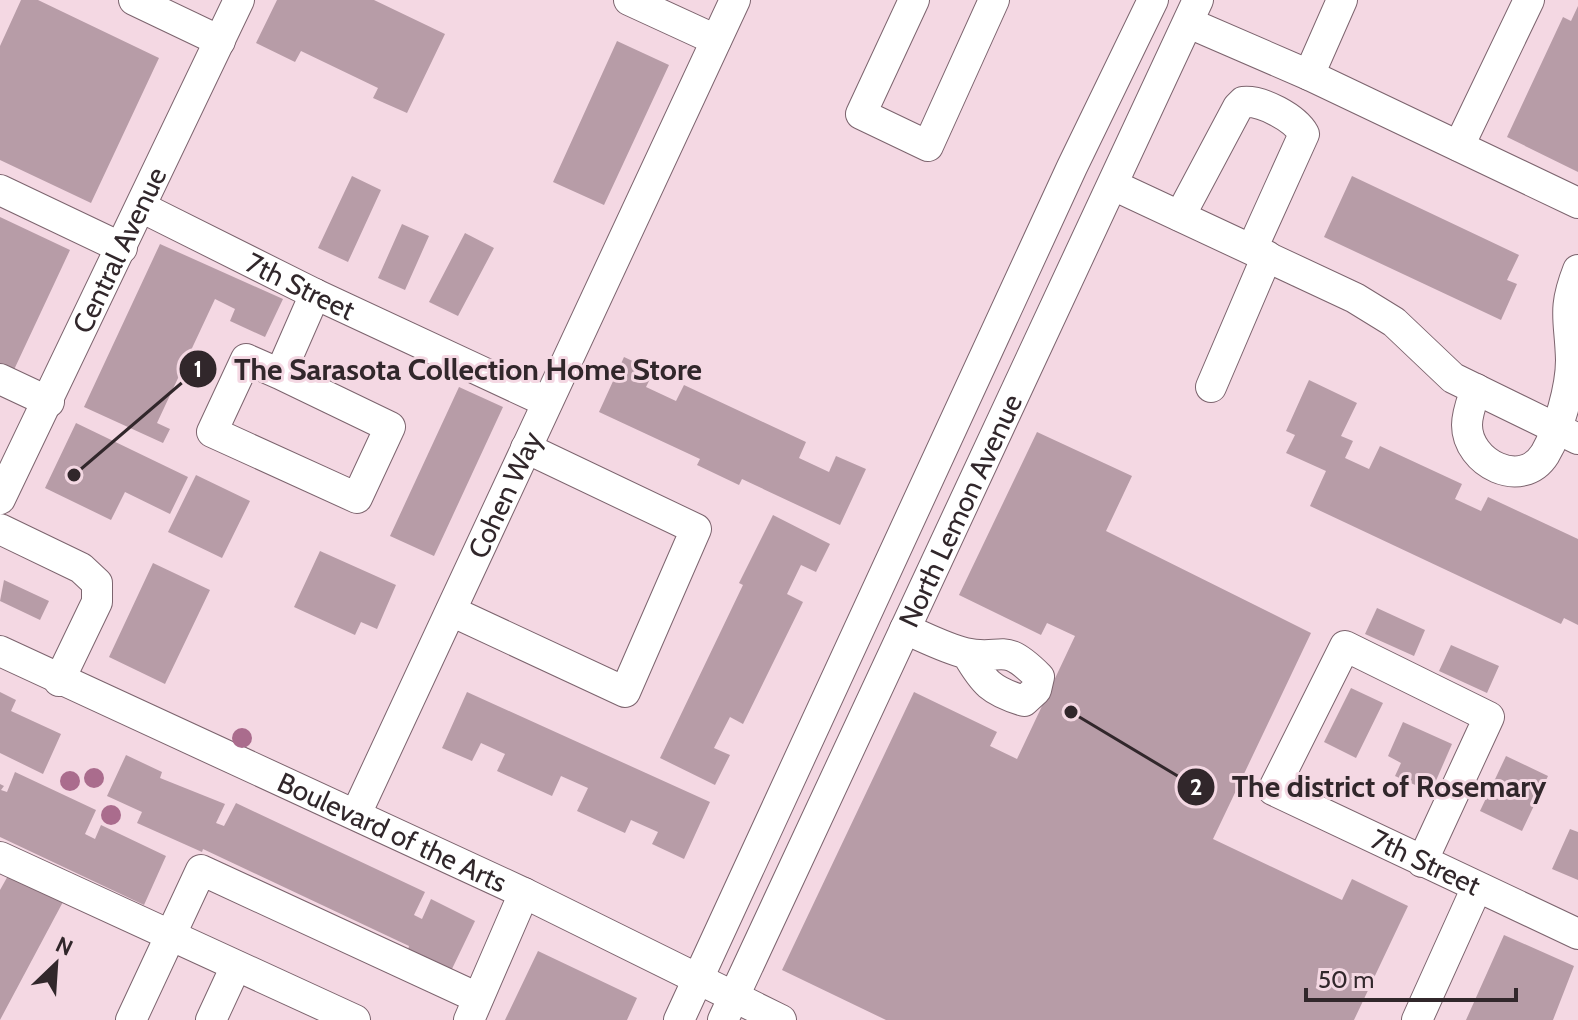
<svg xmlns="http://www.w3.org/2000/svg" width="1578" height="1020" viewBox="0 0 1578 1020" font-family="Cabin,sans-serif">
	<rect width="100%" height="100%" fill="#f4d8e3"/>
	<!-- building -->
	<path fill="#b79ca7" d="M21 0H38L159 58 91 203 0 160V46Z
		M277 0H374L445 34 407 113 373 98 378 88 301 51 295 62 256 43Z
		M1578 6V172L1507 137 1563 17 1571 21Z
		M617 41 669 65 604 205 553 182Z
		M352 176 381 190 348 262 318 248Z
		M1352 176 1519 255 1507 280 1517 284 1501 320 1324 237Z
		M0 217 70 250 12 374 0 369Z
		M402 224 429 236 405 290 378 278Z
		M465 233 494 248 458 316 429 302Z
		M160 244 283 299 265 337 230 321 235 309 215 299 157 423 170 429 163 443 84 407Z
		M624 357 654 371 646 387 676 401 684 385 806 442 799 458 829 472 836 456 866 469 840 525 742 479 739 485 697 465 700 459 599 412Z
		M1309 380 1357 403 1341 436 1353 441 1345 458 1369 469 1380 446 1462 484 1455 499 1481 511 1488 497 1578 539V625L1564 618 1561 624 1310 506 1326 471 1286 453 1295 435 1286 431Z
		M459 387 503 407 434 556 390 536Z
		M76 423 188 477 170 514 125 492 111 520 45 488Z
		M1037 432 1132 476 1106 531 1311 633 1213 839 1342 900 1352 879 1408 906 1354 1020H886L782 970 914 692 997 732 990 746 1017 759 1075 636 1047 623 1041 635 959 595Z
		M196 475 250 501 222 558 168 532Z
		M773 515 830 544 816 572 801 565 787 594 803 602 743 724 730 717 714 748 730 755 715 785 660 758 743 585 739 583Z
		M320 551 396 585 377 629 361 622 355 635 294 607Z
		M153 563 210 590 165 684 109 657Z
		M4 580 49 601 40 620 0 601Z
		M1377 608 1425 630 1414 656 1365 634Z
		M1451 645 1499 666 1487 693 1439 671Z
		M1351 688 1383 703 1356 758 1324 742Z
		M0 692 16 700 11 711 61 734 43 774 0 753Z
		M467 692 710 802 684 859 652 844 658 832 631 820 625 833 577 811 588 788 561 776 552 796 497 771 505 754 481 743 472 761 442 748Z
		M1403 722 1452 744 1431 792 1395 776 1401 763 1388 756Z
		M126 755 162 772 160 778 225 804 216 823 224 826 236 803 425 892 414 915 422 919 431 899 475 921 451 971 408 950 409 946 203 849 202 852 137 823 142 812 107 796Z
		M1506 756 1548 776 1522 831 1480 811Z
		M15 772 96 810 85 834 95 839 101 825 166 856 144 905 0 837V784L4 786 1 790 7 792Z
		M1570 829 1578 832V880L1552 869Z
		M9 874 64 900 0 1020V890Z
		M1504 935 1574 966 1553 1020H1466Z
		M538 951 637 998 627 1020H505Z"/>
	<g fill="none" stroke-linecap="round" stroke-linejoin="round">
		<defs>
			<g id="minor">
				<path d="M134 0 220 41"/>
				<path d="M629 0 716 40"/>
				<path d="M914 0 861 114 928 146 994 0"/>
				<path d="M1342 0 1309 75 1578 203"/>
				<path d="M1189 23 1309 75"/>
				<path d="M1459 146 1529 0"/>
				<path d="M1113 185 1355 298 1394 322 1453 378 1578 439"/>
				<path d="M0 190 122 248"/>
				<path id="s1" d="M141 207 315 294 547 402"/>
				<path d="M1180 216 1238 107 1243 102C1262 100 1295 118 1304 134L1252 249"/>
				<path d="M280 374 390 427 357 498 212 432 246 359 280 374 315 294"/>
				<path d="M0 379 49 402"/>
				<path d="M1211 387 1267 256"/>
				<path d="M1476 389C1472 401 1467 413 1467 425 1467 463 1522 491 1545 454 1559 430 1571 387 1571 360 1570 319 1562 311 1578 270"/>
				<path id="s2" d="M0 499 239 0"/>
				<path d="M0 529 81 568 97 583V602L59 681"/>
				<path d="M451 611 625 692 696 529 526 448"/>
				<path d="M905 629C924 637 945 648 965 653 1004 662 1001 639 1039 677L1036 690 1024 701C991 691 984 683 967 654"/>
				<path id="s3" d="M0 651 524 893 781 1020"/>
				<path id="s4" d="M356 814 735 0"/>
				<path d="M0 857 355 1020"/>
				<path id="s5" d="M1422 862 1489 717 1345 646 1273 790 1578 934"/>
				<path d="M131 1020 201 870 478 998"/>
				<path d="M211 1020 236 966"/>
				<path d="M469 1020 524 893"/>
				<path d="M679 1020 1072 167 1153 0"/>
				<path id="s6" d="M723 1020 1198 0"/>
				<path d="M1417 1020 1477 887"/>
			</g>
		</defs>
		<!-- minor casing -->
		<use href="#minor" stroke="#7c646e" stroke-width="32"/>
		<!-- minor -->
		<use href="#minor" stroke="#fff" stroke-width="30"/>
	</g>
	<!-- trees -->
	<g fill="#aa6c8d">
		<circle cx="242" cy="738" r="10"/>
		<circle cx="94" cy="778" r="10"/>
		<circle cx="70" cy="781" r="10"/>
		<circle cx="111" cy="815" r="10"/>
	</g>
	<g text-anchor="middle" stroke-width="6" stroke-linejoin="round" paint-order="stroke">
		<!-- street labels -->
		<g font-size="28" fill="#31272b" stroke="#f4d8e3">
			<text dy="10" stroke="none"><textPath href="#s2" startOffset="276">Central Avenue</textPath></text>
			<text dy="10" stroke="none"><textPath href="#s1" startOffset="178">7th Street</textPath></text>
			<text dy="10" stroke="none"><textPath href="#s4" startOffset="352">Cohen Way</textPath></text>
			<text dy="10" stroke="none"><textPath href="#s6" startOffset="562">North Lemon Avenue</textPath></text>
			<text dy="10" stroke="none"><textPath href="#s3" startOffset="432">Boulevard of the Arts</textPath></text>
			<text dy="10" stroke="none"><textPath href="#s5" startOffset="650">7th Street</textPath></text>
		</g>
	</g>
	<!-- callouts -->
	<path fill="none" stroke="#31272b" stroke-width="3" d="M74 475L198 369M1071 712L1196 787"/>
	<g fill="#31272b" stroke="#f4d8e3" stroke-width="3">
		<circle cx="74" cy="475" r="8"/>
		<circle cx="1071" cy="712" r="8"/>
		<circle cx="198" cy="369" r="20"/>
		<circle cx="1196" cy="787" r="20"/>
	</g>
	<g font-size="24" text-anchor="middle" font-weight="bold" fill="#fff">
		<text x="198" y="377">1</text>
		<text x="1196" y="795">2</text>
	</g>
	<g font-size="30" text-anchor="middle" font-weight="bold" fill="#31272b" stroke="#f4d8e3" stroke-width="6" stroke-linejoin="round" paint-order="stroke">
		<text x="468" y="380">The Sarasota Collection Home Store</text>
		<text x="1389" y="797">The district of Rosemary</text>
	</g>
	<!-- north arrow -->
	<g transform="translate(56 964) rotate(25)" stroke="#f4d8e3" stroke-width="6" paint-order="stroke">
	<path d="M0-6L14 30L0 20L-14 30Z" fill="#31272b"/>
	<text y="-12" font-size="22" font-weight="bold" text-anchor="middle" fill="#31272b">N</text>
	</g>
	<!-- scale -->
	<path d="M1306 988v12h210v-12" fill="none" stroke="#31272b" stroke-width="4"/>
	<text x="1318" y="988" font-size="24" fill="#31272b" stroke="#f4d8e3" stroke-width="6" paint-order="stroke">50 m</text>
</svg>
